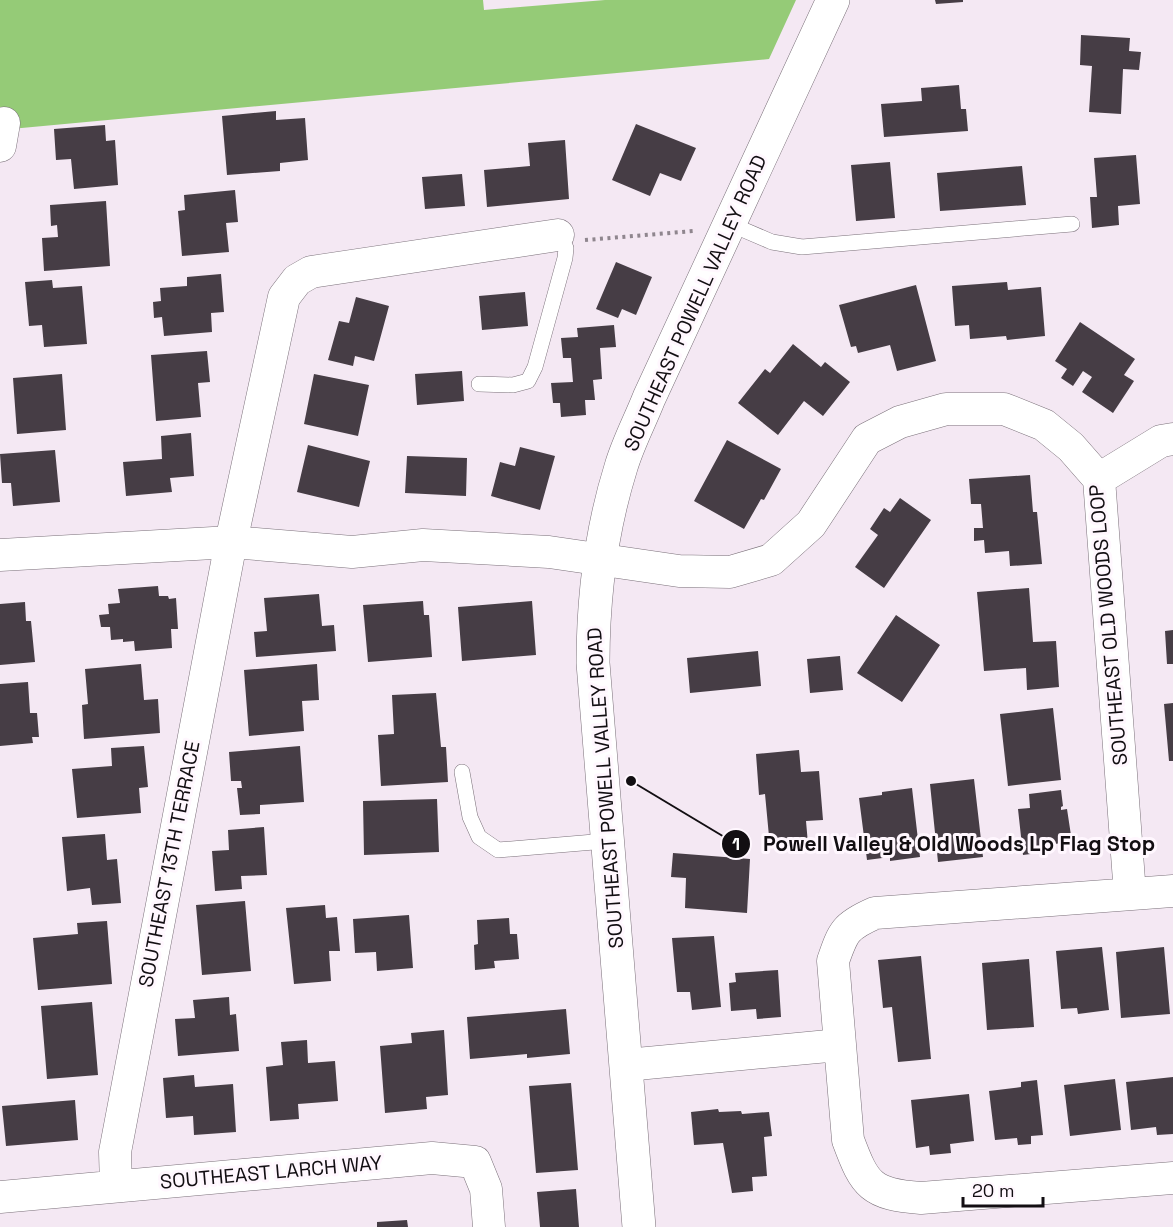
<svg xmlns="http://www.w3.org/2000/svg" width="1173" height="1227" viewBox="0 0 1173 1227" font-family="'Space Grotesk',sans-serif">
	<rect width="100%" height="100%" fill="#f4e8f3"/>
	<!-- forest -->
	<path fill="#95cb77" d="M0 0H483L484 10 605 0H796L769 59 0 130Z"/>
	<!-- building -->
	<path fill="#463d45" d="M935 0H963V2L936 4Z
		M1081 35 1130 38 1129 51 1141 52 1139 70 1123 69 1121 114 1089 112 1092 66 1080 65Z
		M959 85 961 109H966L968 131 884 137 881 104 922 101 921 88Z
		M276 111V120L305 118 308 160 280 163V171L227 175 222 116Z
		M636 124 696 148 681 181 660 173 650 196 612 180Z
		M105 125 106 141 115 140 118 185 74 189 71 159 56 160 54 129Z
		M565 140 569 199 487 207 484 170 530 166 528 143Z
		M1136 155 1140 204 1118 206 1119 225 1092 228 1090 197H1097L1094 158Z
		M890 162 895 218 856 221 851 165Z
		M1022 166 1026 205 940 211 937 173Z
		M462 174 465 206 425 209 422 177Z
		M235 190 238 222 226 223 229 252 182 256 178 211 185 210 184 195Z
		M106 201 110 266 44 271 42 238 58 237 57 225 51 226 50 205Z
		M616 262 652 277 636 315 622 309 618 318 596 309Z
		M221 274 224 312 211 313 212 332 164 336 162 317 154 318 153 302 161 301 160 288 187 286V277Z
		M52 280 53 288 82 286 87 344 44 347 42 325 29 326 25 282Z
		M1007 282 1008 290 1041 287 1045 336 1007 340 1006 336 970 339 969 325 955 326 952 286Z
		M916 285 936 361 897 371 890 345 858 353 856 346 851 347 839 305Z
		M525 292 528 326 482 330 479 296Z
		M356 297 389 306 374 361 355 356 353 366 328 360 339 321 349 323Z
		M1080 322 1135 359 1124 375 1134 381 1113 413 1082 392 1092 377 1083 371 1073 386 1061 378 1067 369 1055 361Z
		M614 325 616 347 600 348 602 379 593 380 595 400H585L586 415 561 417 560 403H553L551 383 573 382 571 358H563L561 338 578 337 577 328Z
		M793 344 821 367 825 362 850 382 823 416 804 401 778 435 738 403 765 369 770 373Z
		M207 351 210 382 198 383 201 417 156 421 151 355Z
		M462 371 464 401 417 405 415 374Z
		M62 374 66 430 17 434 13 378Z
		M314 374 369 385 358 436 304 424Z
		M191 433 194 476 170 478 172 492 126 496 123 462 162 459 161 436Z
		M727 440 781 469 764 500 761 499 744 529 694 501Z
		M308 445 370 461 359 507 297 492Z
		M520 447 555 456 540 510 491 496 500 462 515 466Z
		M55 450 60 502 13 506 11 483H2L0 454Z
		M407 456 467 458 466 496 405 493Z
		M1030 475 1033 512H1037L1042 564 1010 566 1009 551 985 553 984 540 974 541V528H983L981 504H971L969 479Z
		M900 498 931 520 884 588 855 567 878 535 870 529 884 508 890 512Z
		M158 586 159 596H168L169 599 176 598 178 629H171L172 648 135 651 134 641 123 642V639L111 640 110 627H101L99 615 109 614 108 604 120 603 118 589Z
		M1029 588 1033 642 1056 641 1059 687 1027 690 1026 668 984 671 977 592Z
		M319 594 322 626 334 625 336 651 256 657 254 632 267 631 264 598Z
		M423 601 424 615H429L432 657 368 662 363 605Z
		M532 601 536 655 462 661 458 607Z
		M25 602 26 621H31L35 662 0 665V604Z
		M896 615 940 645 902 702 857 673Z
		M1173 630V664H1167L1165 631Z
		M758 651 761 686 690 693 687 658Z
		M840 656 843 690 810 693 807 659Z
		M141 664 144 700 158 699 160 733 84 739 82 705 88 704 85 669Z
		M317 664 319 700 302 701 304 731 249 736 244 670Z
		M28 682 30 713H37L39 737H32L33 743 0 746V684Z
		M436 693 441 747H446L448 782 381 786 378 735 394 734 392 695Z
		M1173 703V761H1169L1164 704Z
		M1053 708 1061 780 1008 786 1000 714Z
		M144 746 148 787 139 788 141 813 77 818 72 769 112 766 111 748Z
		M300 746 304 802 260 805V814L240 815 237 788H242L241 781H231L229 752Z
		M799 750 801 772 819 771 823 820 806 821 808 844 770 847 765 794 759 795 756 754Z
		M974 779 983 857 938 862 930 784Z
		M912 788 920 857 890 861V857L867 860 859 798 882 795V792Z
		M1061 790 1063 806 1061 807V810L1067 809 1072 842 1045 845 1046 852 1023 855 1018 809 1030 808 1029 794Z
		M437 799 439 852 364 855 363 801Z
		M264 827 267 875 241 876 242 889 215 891 212 851 229 850 228 830Z
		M105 834 107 860 117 859 121 903 92 905 90 888 67 891 62 837Z
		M673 853 750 859 747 913 685 908 686 878 671 877Z
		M245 901 251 971 202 975 196 905Z
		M325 905 326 918 337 917 340 951H329L331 981 294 984 286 908Z
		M409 915 413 968 377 971 376 952 355 953 353 919Z
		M509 918 510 934H517L519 959 494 961 495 968 475 970 474 945 478 944 477 920Z
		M107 921 112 984 38 990 33 938 78 934 77 923Z
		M714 936 721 1007 692 1010 690 992H677L672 938Z
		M1102 947 1109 1010 1078 1014 1077 1008 1061 1009 1056 951Z
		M1164 947 1170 1014 1121 1018 1116 952Z
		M921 956 931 1059 898 1062 892 1007 883 1008 878 960Z
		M1029 959 1034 1027 987 1030 982 963Z
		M778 970 781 1017 757 1019 756 1009 731 1011 729 983 736 982 735 973Z
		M229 997 230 1015 236 1014 239 1051 178 1056 175 1019 195 1018 193 1000Z
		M92 1002 98 1075 47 1079 41 1006Z
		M566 1009 570 1054 527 1058V1054L470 1059 467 1017Z
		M444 1030 448 1095 426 1097 427 1109 385 1113 380 1046 412 1043 411 1033Z
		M307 1040 308 1063 335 1061 338 1101 298 1104 299 1119 270 1121 266 1067 283 1065 281 1042Z
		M194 1075 195 1087 233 1084 236 1132 194 1135 193 1116 166 1118 163 1078Z
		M1173 1077V1134L1157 1135 1156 1127 1131 1130 1126 1082Z
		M1115 1079 1121 1130 1070 1136 1064 1085Z
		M1037 1080 1043 1135 1031 1136V1144L1018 1145 1017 1138 995 1140 989 1091 1021 1087V1082Z
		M571 1083 578 1170 536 1173 529 1086Z
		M969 1094 974 1141 950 1144 951 1153 930 1155 929 1146 916 1148 911 1100Z
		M75 1100 78 1140 6 1146 2 1106Z
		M718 1109 719 1112 741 1111 742 1114 769 1112 772 1136 764 1137 767 1176 752 1177 753 1191 732 1193 723 1143 694 1145 691 1112Z
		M576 1189 579 1227H540L537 1192Z
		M407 1220 408 1227H377V1222Z"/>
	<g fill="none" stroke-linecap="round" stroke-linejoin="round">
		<defs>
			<path id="service" d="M730 224 772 242 802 247 1072 224
				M479 384 513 385 528 381 535 367 565 258 566 248 558 235
				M462 772 470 817 479 837 498 850 606 841"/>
			<path id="minor" d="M0 146 4 123
				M1099 479 1161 441 1173 439
				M0 555 231 542 352 552 423 545 549 552 679 571 730 572 771 560 811 524 867 439 900 422 946 409H1004L1044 425 1071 447 1099 479 1130 894
				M1173 891 875 913C845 926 843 932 833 961L848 1140C865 1186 871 1194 921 1198L1173 1178
				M626 1065 839 1045
				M116 1186 115 1152 231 542 284 297 297 280 311 272 558 235
				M0 1197 432 1158 475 1162 486 1189 489 1227"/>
			<path id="secondary" d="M639 1227 593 663C593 596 601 531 621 467 628 443 640 421 649 398L833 0"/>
		</defs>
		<!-- service casing -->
		<use href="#service" stroke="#7b717a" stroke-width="16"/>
		<!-- minor casing -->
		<use href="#minor" stroke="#7b717a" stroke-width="33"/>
		<!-- secondary casing -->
		<use href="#secondary" stroke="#7b717a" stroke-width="34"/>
		<!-- path -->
		<path stroke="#8f868e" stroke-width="4" stroke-dasharray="3 4.5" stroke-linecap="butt" d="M585 240 694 231"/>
		<!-- service -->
		<use href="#service" stroke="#fff" stroke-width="15"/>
		<!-- minor -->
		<use href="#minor" stroke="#fff" stroke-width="32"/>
		<!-- secondary -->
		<use href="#secondary" stroke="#fff" stroke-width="33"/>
	</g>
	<g text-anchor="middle" stroke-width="6" stroke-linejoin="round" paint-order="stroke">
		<!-- street labels -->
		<g font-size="20" fill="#120e12" stroke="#fff7fe">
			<text transform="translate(695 303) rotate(-66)" y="7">SOUTHEAST POWELL VALLEY ROAD</text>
			<text transform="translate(1108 625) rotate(-95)" y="7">SOUTHEAST OLD WOODS LOOP</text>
			<text transform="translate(605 788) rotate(-94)" y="7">SOUTHEAST POWELL VALLEY ROAD</text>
			<text transform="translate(169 864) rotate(-79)" y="7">SOUTHEAST 13TH TERRACE</text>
			<text transform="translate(271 1172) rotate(-5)" y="7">SOUTHEAST LARCH WAY</text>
		</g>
	</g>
	<!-- callouts -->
	<path fill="none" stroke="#120e12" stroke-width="2" d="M631 781L736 844"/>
	<g fill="#120e12" stroke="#fff7fe" stroke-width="2">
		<circle cx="631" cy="781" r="6"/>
		<circle cx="736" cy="844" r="15"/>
	</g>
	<g font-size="18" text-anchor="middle" font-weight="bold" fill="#fff">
		<text x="736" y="850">1</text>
	</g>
	<g font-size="21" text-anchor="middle" font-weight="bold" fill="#120e12" stroke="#fff7fe" stroke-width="6" stroke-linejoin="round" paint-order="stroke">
		<text x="959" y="851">Powell Valley &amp; Old Woods Lp Flag Stop</text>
	</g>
	<!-- scale -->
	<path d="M963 1197v9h80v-9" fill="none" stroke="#120e12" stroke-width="3"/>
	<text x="972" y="1197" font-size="18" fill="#120e12" stroke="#fff7fe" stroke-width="4.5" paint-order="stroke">20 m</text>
</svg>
